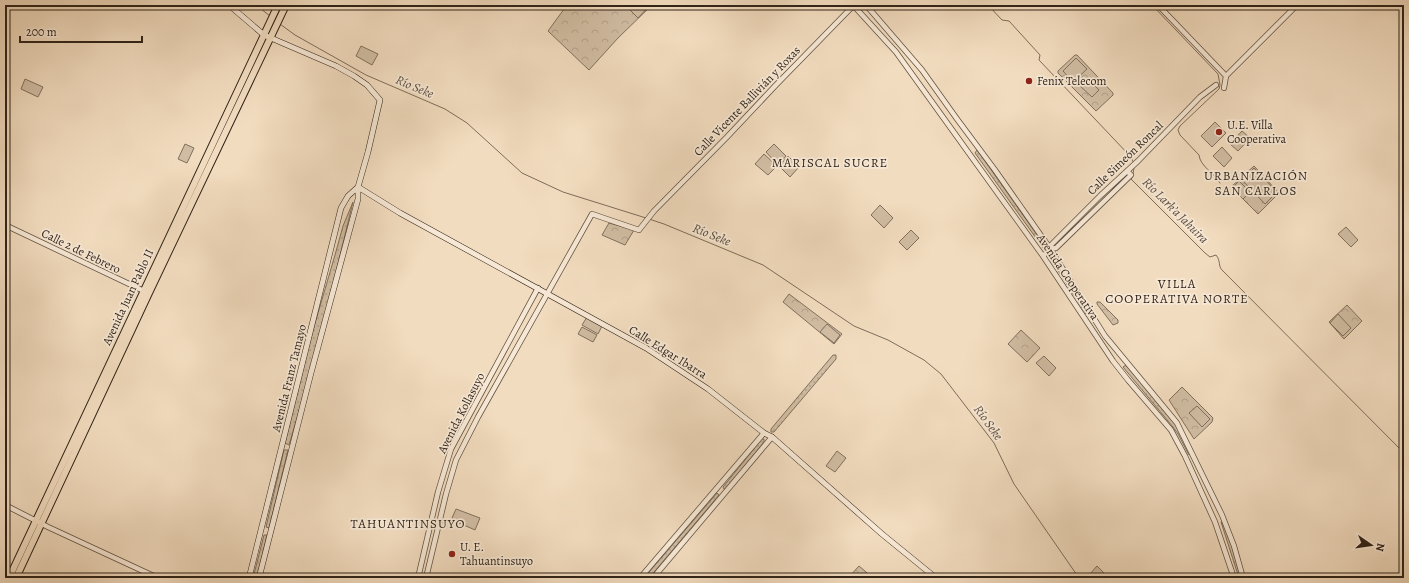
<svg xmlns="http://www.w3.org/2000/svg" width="1409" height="583" viewBox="0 0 1409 583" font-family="Alegreya,serif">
	<defs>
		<pattern id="grass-dots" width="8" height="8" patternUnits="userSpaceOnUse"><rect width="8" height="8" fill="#d1bda3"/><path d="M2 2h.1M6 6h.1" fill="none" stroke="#b4a28c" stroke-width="1.8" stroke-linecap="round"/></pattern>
		<pattern id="forest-crowns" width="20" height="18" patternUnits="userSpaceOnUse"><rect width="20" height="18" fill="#d1bda3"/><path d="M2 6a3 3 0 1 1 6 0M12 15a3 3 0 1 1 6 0" fill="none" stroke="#b4a28c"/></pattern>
	</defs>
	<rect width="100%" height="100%" fill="#f2dcbf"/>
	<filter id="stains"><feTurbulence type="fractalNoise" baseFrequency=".005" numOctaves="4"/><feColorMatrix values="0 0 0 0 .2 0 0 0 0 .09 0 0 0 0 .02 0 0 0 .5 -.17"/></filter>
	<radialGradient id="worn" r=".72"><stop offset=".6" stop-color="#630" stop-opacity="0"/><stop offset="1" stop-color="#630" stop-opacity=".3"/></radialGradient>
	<!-- grass -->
	<path fill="url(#grass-dots)" stroke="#80705e" d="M977 150 1047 249 1046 252 975 153Z
		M353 202 317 350 289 445 285 443 311 337 335 255 343 226Z
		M1056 260 1087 311 1086 314 1057 269Z
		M833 355H836V359L774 432H771V429Z
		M1126 365 1177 424 1192 453 1189 455 1178 434 1173 427 1123 367Z
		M762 439H764V442L726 489H724L723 487Z
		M284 450H288L269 528 266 527Z
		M717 493 719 495 649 578H644Z
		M1224 521 1242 578H1239L1221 522Z
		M264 535H267L257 578H253Z"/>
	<!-- forest -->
	<path fill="url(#forest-crowns)" stroke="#80705e" d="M567 5H652L618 38 589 70 548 31Z
		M1075 55H1077L1113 93V95L1096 111 1058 73V71Z
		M788 156 799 167 790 177 779 166Z
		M1254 166 1278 192V194L1258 214 1231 187Z
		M609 223 634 230 625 245 602 235Z
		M789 294 842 334 834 344 783 302Z
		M1097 302H1100L1118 320V323L1113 325 1097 304Z
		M1347 305 1362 321 1344 339 1329 322Z
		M1021 330 1040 348 1027 362 1008 344Z
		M1182 387 1213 418 1212 422 1194 439 1169 400Z
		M859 566 873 578H848Z"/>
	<!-- pitch -->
	<path fill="#d1bda3" stroke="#80705e" d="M625 5H650L638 18Z
		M361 46 378 54 372 65 356 56Z
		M1076 58 1087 69 1073 82 1063 71Z
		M25 79 43 87 38 97 21 89Z
		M1088 79 1099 90 1092 97 1080 86Z
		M1215 122 1226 133 1212 147 1201 136Z
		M1242 131 1250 138 1238 151 1230 144Z
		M185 144 194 148 187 163 178 159Z
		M774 144 786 156 778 165 766 152Z
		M1222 147 1232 158 1224 167 1213 156Z
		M764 154 777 166 768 175 755 164Z
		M1254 168 1277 192 1265 204 1242 180Z
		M1239 181 1250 192 1243 199 1232 188Z
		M880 205 893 218 884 228 871 215Z
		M1346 227 1358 240 1351 247 1338 234Z
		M911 230 919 238 907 250 899 242Z
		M1338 314 1351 328 1343 336 1330 323Z
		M587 317 602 326 598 334 582 325Z
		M827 324 840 335 834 343 820 332Z
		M582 327 597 335 593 342 578 334Z
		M1044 356 1056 368 1049 376 1036 363Z
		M1197 406 1210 419 1202 427 1189 413Z
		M837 451 846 458 835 472 826 466Z
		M456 509 480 518 475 530 457 522 458 521 452 518Z
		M1097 566 1109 578H1094L1090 574Z"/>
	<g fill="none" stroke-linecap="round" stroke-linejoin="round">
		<!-- stream -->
		<path stroke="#7d6d5b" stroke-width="1" d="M256 5 270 16
			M988 5 1002 20 1009 21 1040 55 1039 60 1130 156 1134 163
			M1152 5 1218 74 1220 85 1219 89 1180 126 1178 130 1180 135 1199 155C1200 166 1214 173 1220 183
			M280 24 295 35 366 75 445 109 467 123 522 173 563 192 646 218
			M1133 174 1134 168
			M1132 177 1131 179 1205 253 1210 257 1216 255C1221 261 1218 266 1222 270L1404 453
			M649 219 664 224 763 265 854 326 888 340 924 360 941 374 994 443 1014 484 1079 578"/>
		<defs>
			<path id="tertiary" d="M853 5 896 52 1043 256 1113 361 1128 380 1171 430 1185 456 1215 522 1234 578
				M866 5 922 70 957 119 995 170 1049 247 1105 336 1177 423 1222 515 1234 546 1243 578
				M1158 5 1226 76
				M1224 88 1226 76 1297 5
				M5 225 146 292
				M1049 247 1100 196 1138 161 1200 97 1216 85
				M1043 256 1050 249 1056 248 1131 175 1127 171
				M5 505 48 527 158 578
				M418 578 438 492 451 449 538 288
				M426 578 446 494 456 460 478 417 592 214 639 230 654 211 727 137 775 86 854 5
				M640 578 764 433
				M653 578 772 437"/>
			<path id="secondary" d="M229 5 264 35 336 66 354 76 367 85 380 100 368 152 358 187V199L311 373 259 578
				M358 187 400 213 646 348 708 389 764 433 772 437 882 534 936 578
				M249 578 341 208 348 196 358 187"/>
			<path id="trunk" d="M9 578 278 5
				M16 578 149 293 286 5"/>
		</defs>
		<!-- tertiary casing -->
		<use href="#tertiary" stroke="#605242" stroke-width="6"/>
		<!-- secondary casing -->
		<use href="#secondary" stroke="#302419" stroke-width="6"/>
		<!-- trunk casing -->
		<use href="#trunk" stroke="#302419" stroke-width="8"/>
		<!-- tertiary -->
		<use href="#tertiary" stroke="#f7e8d5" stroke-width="4.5"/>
		<!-- secondary -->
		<use href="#secondary" stroke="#f7e8d5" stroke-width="5"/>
		<!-- trunk -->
		<use href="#trunk" stroke="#f2dcbf" stroke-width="6"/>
	</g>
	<!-- markers -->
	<g fill="#8f2418" stroke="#f7e8d5" stroke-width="1.5">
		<circle cx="1029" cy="81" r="4"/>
		<circle cx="1219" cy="132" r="4"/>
		<circle cx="452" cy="554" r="4"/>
	</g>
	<g text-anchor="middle" stroke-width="3.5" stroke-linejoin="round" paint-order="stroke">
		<!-- poi labels -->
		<g font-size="12" fill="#302419" stroke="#f7e8d5" text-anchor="start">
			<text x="1037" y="85">Fenix Telecom</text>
			<text x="1227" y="129">U.E. Villa<tspan x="1227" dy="14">Cooperativa</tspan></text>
			<text x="460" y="551">U. E.<tspan x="460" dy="14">Tahuantinsuyo</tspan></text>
		</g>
		<!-- street labels -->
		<g font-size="12" fill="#302419" stroke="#f7e8d5">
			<text transform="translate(747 101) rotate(-46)" y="4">Calle Vicente Ballivián y Roxas</text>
			<text transform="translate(1125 158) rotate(-44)" y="4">Calle Simeón Roncal</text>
			<text transform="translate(81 251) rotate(26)" y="4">Calle 2 de Febrero</text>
			<text transform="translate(1068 277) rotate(56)" y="4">Avenida Cooperativa</text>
			<text transform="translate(128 297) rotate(-65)" y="4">Avenida Juan Pablo II</text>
			<text transform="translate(668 352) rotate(32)" y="4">Calle Edgar Ibarra</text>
			<text transform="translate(289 378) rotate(-76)" y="4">Avenida Franz Tamayo</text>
			<text transform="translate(461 413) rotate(-63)" y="4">Avenida Kollasuyo</text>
		</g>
		<!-- water labels -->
		<g font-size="13" font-style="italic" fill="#5d4e40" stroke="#f7e8d5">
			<text transform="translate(415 86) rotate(23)" y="5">Río Seke</text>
			<text transform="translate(1176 210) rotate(45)" y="5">Río Lark’a Jahuira</text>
			<text transform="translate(712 234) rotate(22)" y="5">Río Seke</text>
			<text transform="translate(989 422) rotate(54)" y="5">Río Seke</text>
		</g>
		<!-- neighbourhood labels -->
		<g font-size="13" letter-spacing="1" fill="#302419" stroke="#f7e8d5">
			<text x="830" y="167">MARISCAL SUCRE</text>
			<text x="1256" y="180">URBANIZACIÓN<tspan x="1256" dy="15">SAN CARLOS</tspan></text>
			<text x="1177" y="288">VILLA<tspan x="1177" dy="15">COOPERATIVA NORTE</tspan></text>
			<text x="408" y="528">TAHUANTINSUYO</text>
		</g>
	</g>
	<!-- margin -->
	<rect width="1409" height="583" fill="none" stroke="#f2dcbf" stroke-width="20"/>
	<rect x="6" y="6" width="1397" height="571" fill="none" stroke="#302419" stroke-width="2"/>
	<rect x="10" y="10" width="1389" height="563" fill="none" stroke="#302419"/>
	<!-- north arrow -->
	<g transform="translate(1371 545) rotate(103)" stroke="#f7e8d5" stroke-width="3" paint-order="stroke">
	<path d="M0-3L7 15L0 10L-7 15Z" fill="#302419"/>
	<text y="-6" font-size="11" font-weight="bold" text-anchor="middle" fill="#302419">N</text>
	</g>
	<!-- scale -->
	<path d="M20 36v6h122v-6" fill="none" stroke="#302419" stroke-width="2"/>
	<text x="26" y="36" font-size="12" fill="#302419" stroke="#f7e8d5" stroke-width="3" paint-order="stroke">200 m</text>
	<rect width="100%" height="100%" filter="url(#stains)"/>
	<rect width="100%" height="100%" fill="url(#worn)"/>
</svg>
